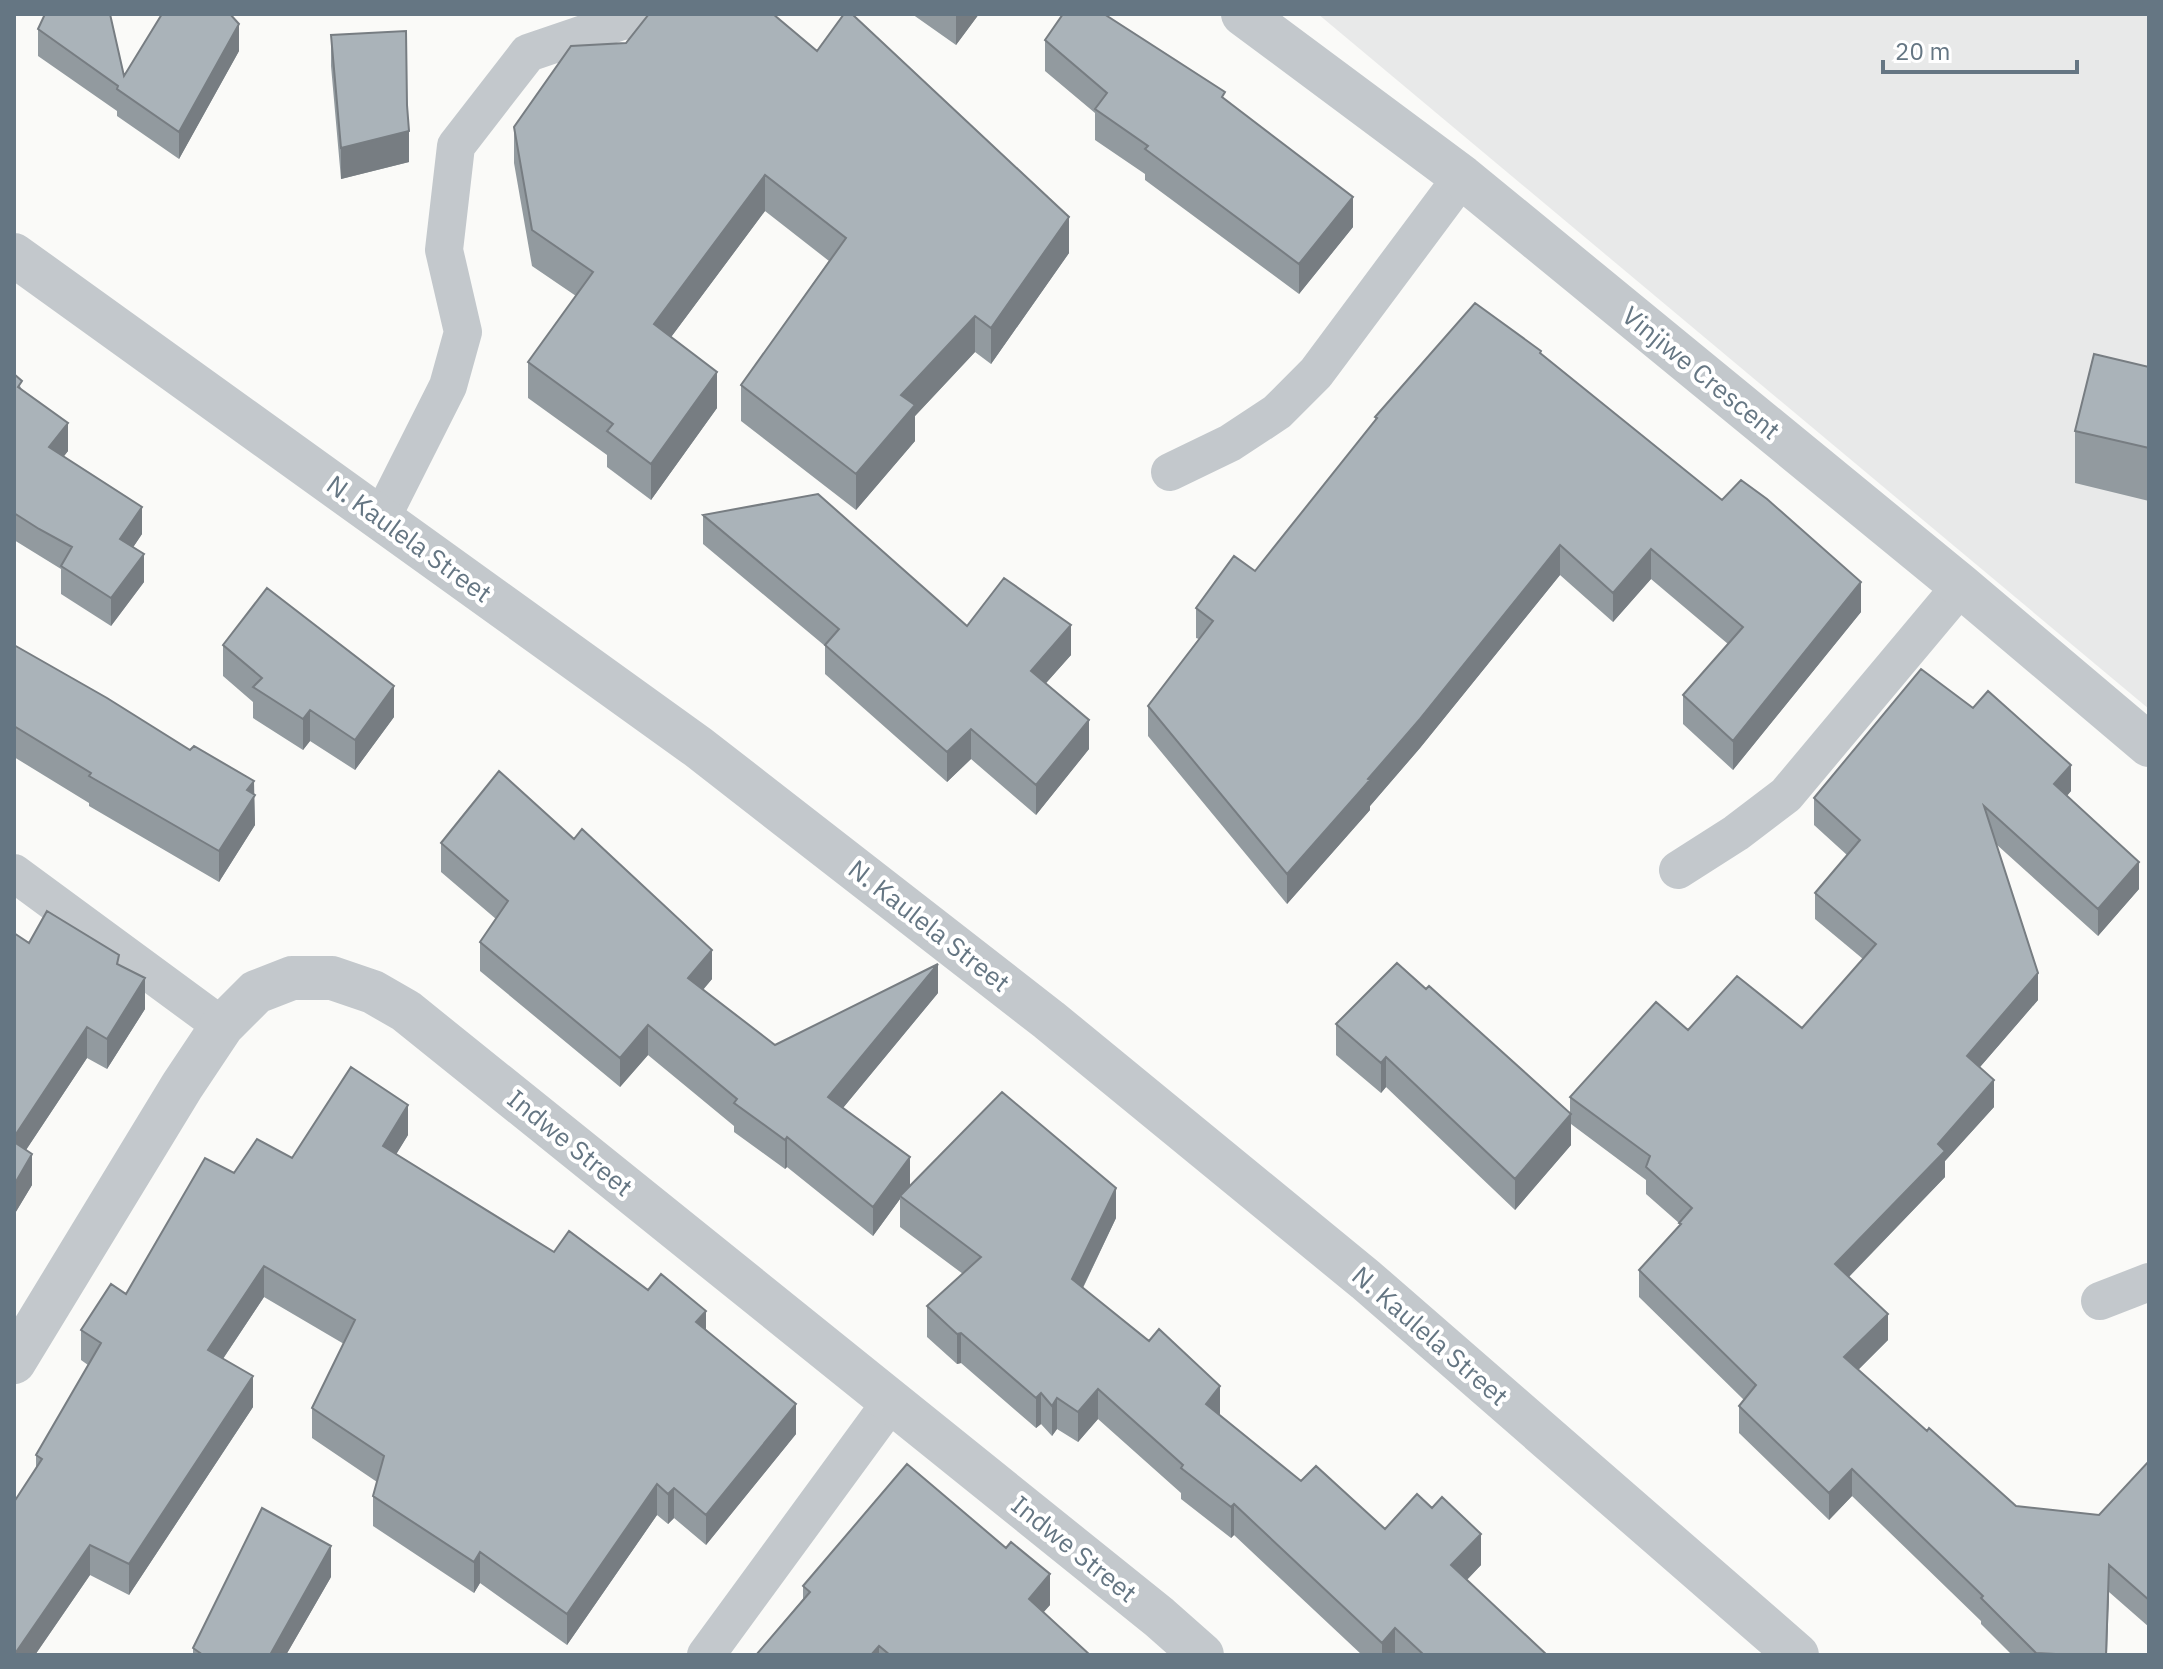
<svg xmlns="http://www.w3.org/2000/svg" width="2163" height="1669" viewBox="0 0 2163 1669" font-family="'IBM Plex Sans',sans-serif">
	<rect width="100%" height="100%" fill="#fafaf8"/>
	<!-- built -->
	<path fill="#e8e9e9" d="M1318 14H2149V709Z"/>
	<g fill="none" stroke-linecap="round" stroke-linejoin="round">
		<!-- service -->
		<path stroke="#c3c8cc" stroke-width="38" d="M1170 472 1230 443 1277 412 1316 373 1462 177
			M381 519 448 386 463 332 444 250 456 146 528 53 619 22 657 14
			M1678 870 1736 833 1786 795 1961 586
			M14 873 222 1026
			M2100 1301 2149 1282
			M706 1655 891 1402"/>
		<!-- minor -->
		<path stroke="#c3c8cc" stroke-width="44" d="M1243 14 1462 177 1961 586 2149 745
			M14 1362 182 1086 222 1026 256 992 292 978H332L373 992 406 1011 1159 1617 1202 1655"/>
		<!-- tertiary -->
		<path stroke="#c3c8cc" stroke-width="44" d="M14 255 698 747 1049 1020 1366 1280 1797 1655"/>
	</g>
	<!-- wall -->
	<path fill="#929a9f" d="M912 14H979L956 45Z
		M38 29 124 76 239 51 179 159 117 116V111L38 56Z
		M331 35 407 105 409 162 341 179 331 66Z
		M1045 40 1225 99 1353 227 1299 294 1145 180V174L1095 140V113L1045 71Z
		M626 43 817 51 1069 253 991 364 975 352 915 416V441L856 510 741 421V385L829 261 765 211 671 337 717 408 651 500 607 467V455L528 398V362L576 296 532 266 514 163V127Z
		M1541 354 1861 612 1733 770 1683 724V695L1728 644 1651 579 1613 622 1560 575 1420 748 1370 806V810L1287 904 1148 736V706L1199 639 1196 638V608L1255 571 1375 421V417Z
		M2149 367V501L2075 483V431Z
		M14 374 22 390 68 451 64 456 142 534 133 547 144 582 111 626 61 594V569L14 540Z
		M703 515 967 626 1071 655 1046 683 1089 749 1036 815 971 759 947 782 825 674V646L703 544Z
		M14 645 254 794 255 825 219 882 89 806V803L14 757Z
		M223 645 394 717 355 770 310 741 303 750 253 718V702L223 676Z
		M2071 791 2067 796 2139 889 2098 936 1996 844 2038 1000 1980 1067 1994 1107 1945 1161V1177L1849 1277 1888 1340 1858 1370 1927 1431 2016 1506 2099 1515 2149 1461V1627L2109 1592 2107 1655H2012L1981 1624V1621L1852 1496 1829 1520 1739 1433V1406L1744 1400 1639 1297V1270L1679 1226V1223L1646 1194V1180L1571 1124V1145L1515 1210 1386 1087 1381 1093 1336 1055V1024L1570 1113V1097L1688 1030 1802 1028 1863 959 1815 919V893L1847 855 1814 825V798Z
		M441 843 712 979 703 990 775 1045 938 993 843 1108 910 1186 1116 1218 1083 1288 1220 1415 1301 1481 1385 1529 1481 1565 1467 1580 1547 1655H1362L1234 1535 1231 1538 1181 1499V1493L1098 1419 1078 1442 1057 1429 1052 1436 1041 1424 1036 1428 961 1363 957 1364 927 1337V1306L963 1274 900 1227V1199L873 1236 787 1167 785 1169 734 1132V1126L648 1055 620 1087 480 971V942L496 919 441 872Z
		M14 933 29 943 119 966 145 1009 107 1069 87 1058 26 1150 32 1185 14 1215Z
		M408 1135 396 1154 554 1252 648 1290 706 1330 796 1434 706 1545 674 1518 668 1524 657 1515 567 1645 480 1583 474 1593 373 1526V1496L377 1482 312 1438V1408L344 1344 264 1297 223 1359 253 1407 129 1595 90 1575 35 1655H14L36 1468V1455L88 1365 81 1360V1330L126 1294 234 1173 292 1158Z
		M331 1577 286 1655H193V1648Z
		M803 1586 1050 1605 1043 1612 1090 1655H756L803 1599Z"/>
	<!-- shaded-wall -->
	<path fill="#777d82" d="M956 14H979L956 45Z
		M239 24V51L179 159V132Z
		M409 131V162L341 179V148Z
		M765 175V211L654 360V324Z
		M1353 197V227L1299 294V264Z
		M1069 217V253L991 364V328Z
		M975 316V352L915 416V441L856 510V474L901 395Z
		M717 372V408L651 500V464Z
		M68 423V451L49 475V447Z
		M142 507V534L120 567V539Z
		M1560 545V575L1420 748 1370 806V810L1287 904V874L1368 779Z
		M1651 549V579L1613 622V593Z
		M144 554V582L111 626V598Z
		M1861 582V612L1733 770V741Z
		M1071 625V655L1031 700V671Z
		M394 686V717L355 770V740Z
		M310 710V741L303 750V719Z
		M1089 720V749L1036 815V785Z
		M971 729V759L947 782V752Z
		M2071 765V791L2054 810V784Z
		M254 781 255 825 219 882V851L247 790Z
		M2139 862V889L2098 936V909Z
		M712 950V979L688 1007V978Z
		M938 964V993L828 1126V1097Z
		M2038 973V1000L1967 1082V1056Z
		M145 978V1009L107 1069V1039Z
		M648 1025V1055L620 1087V1058Z
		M87 1027V1058L14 1168V1137Z
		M1386 1057V1087L1381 1093V1063Z
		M1994 1080V1107L1945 1161V1177L1835 1291V1264L1938 1144Z
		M408 1105V1135L383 1176V1146Z
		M1571 1114V1145L1515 1210V1179Z
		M787 1137V1167L785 1169V1140Z
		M32 1154V1185L14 1215V1185Z
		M910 1157V1186L900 1196V1199L873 1236V1207Z
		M1116 1188V1218L1072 1310V1279Z
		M264 1266V1297L208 1381V1350Z
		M706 1311V1341L696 1322Z
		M1888 1314V1340L1844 1384V1357Z
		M961 1333V1363L957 1364V1334Z
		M253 1376V1407L129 1595V1564Z
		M1220 1386V1416L1206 1404Z
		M1098 1389V1419L1078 1442V1412Z
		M1041 1393V1424L1036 1428V1398Z
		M1057 1398V1429L1052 1436V1406Z
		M796 1404V1434L706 1545V1515Z
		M1852 1469V1496L1829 1520V1493Z
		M657 1484V1515L567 1645V1614Z
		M674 1488V1518L668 1524V1494Z
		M1234 1504V1535L1231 1538V1507Z
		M1481 1534V1565L1451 1596V1565Z
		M90 1545V1575L35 1655H14Z
		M331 1546V1577L286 1655H270Z
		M480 1552V1583L474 1593V1562Z
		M2109 1565V1592L2106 1655Z
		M1050 1574V1605L1029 1629V1599Z
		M1395 1628V1655H1382V1643Z
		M879 1646V1655H871Z"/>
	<!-- building -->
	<path fill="#aab3b9" stroke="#777d82" stroke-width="2" d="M45 14H110L124 76 162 14H230L239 24 179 132 117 89 118 86 38 29Z
		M649 14H773L817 51 844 14H852L1069 217 991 328 975 316 901 395 915 405 856 474 741 385 846 238 765 175 654 324 717 372 651 464 607 431 613 424 528 362 593 272 532 230 514 127 571 46 626 43Z
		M1063 14H1104L1225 92 1222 97 1353 197 1299 264 1145 149 1148 146 1095 109 1107 93 1045 40Z
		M406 31 407 105 409 131 341 148 331 35Z
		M1475 303 1541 351 1540 353 1722 500 1741 480 1767 499 1861 582 1733 741 1683 695 1743 627 1651 549 1613 593 1560 545 1420 719 1368 779 1370 780 1287 874 1148 706 1213 621 1196 608 1234 556 1255 571 1377 418 1375 417Z
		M2094 354 2149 367V448L2075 431Z
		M14 374 22 381 18 387 68 423 49 447 142 507 120 539 144 554 111 598 61 566 72 547 39 529 14 513Z
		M818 494 967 626 1004 578 1071 625 1031 671 1089 720 1036 785 971 729 947 752 825 645 839 629 703 515Z
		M267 588 394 686 355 740 310 710 303 719 253 687 262 678 223 645Z
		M14 645 107 698 190 750 194 746 254 781 247 790 255 795 219 851 89 776 91 773 14 726Z
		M1921 669 1973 708 1988 691 2071 765 2054 784 2139 862 2098 909 1984 806 2038 973 1967 1056 1994 1080 1938 1144 1945 1151 1835 1264 1888 1314 1844 1357 1927 1431 1929 1428 2016 1506 2099 1515 2149 1461V1600L2109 1565 2106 1655H2075L2036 1653 1981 1598 1983 1596 1852 1469 1829 1493 1739 1406 1756 1385 1639 1270 1681 1224 1679 1223 1692 1208 1646 1167 1650 1156 1570 1097 1656 1002 1688 1030 1737 976 1802 1028 1876 944 1815 893 1860 840 1814 798Z
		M499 771 574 839 582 829 712 950 688 978 775 1045 938 964 828 1097 910 1157 873 1207 787 1137 785 1140 734 1103 737 1099 648 1025 620 1058 480 942 508 901 441 843Z
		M47 911 119 955 117 964 145 978 107 1039 87 1027 14 1137V933L29 943Z
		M1397 963 1426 989 1429 986 1571 1114 1515 1179 1386 1057 1381 1063 1336 1024Z
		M351 1067 408 1105 383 1146 554 1252 569 1231 648 1290 661 1274 706 1311 696 1322 796 1404 706 1515 674 1488 668 1494 657 1484 567 1614 480 1552 474 1562 373 1496 384 1456 312 1408 355 1320 264 1266 208 1350 253 1376 129 1564 90 1545 14 1655V1502L42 1459 36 1455 101 1343 81 1330 111 1284 126 1294 205 1158 234 1173 257 1139 292 1158Z
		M1002 1092 1116 1188 1072 1279 1149 1341 1159 1329 1220 1386 1206 1404 1301 1481 1316 1466 1385 1529 1417 1494 1432 1508 1442 1497 1481 1534 1451 1565 1547 1655H1424L1395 1628 1382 1643 1234 1504 1231 1507 1181 1468 1183 1465 1098 1389 1078 1412 1057 1398 1052 1406 1041 1393 1036 1398 961 1333 957 1334 927 1306 981 1257 900 1196Z
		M14 1142 32 1154 14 1185Z
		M907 1464 1006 1548 1011 1542 1050 1574 1029 1599 1090 1655H890L879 1646 871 1655H756L810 1592 803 1586Z
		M262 1508 331 1546 270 1655H203L193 1648Z"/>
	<g text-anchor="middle" stroke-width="8" stroke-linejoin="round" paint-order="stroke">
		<!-- street labels -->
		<g font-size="26" fill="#657683" stroke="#fff">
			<text transform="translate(1701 373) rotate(39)" y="9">Vinjiwe Crescent</text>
			<text transform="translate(409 539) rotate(36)" y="9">N. Kaulela Street</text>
			<text transform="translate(929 926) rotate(38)" y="9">N. Kaulela Street</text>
			<text transform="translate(570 1143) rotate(39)" y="9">Indwe Street</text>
			<text transform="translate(1430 1336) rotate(41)" y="9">N. Kaulela Street</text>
			<text transform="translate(1074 1549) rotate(39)" y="9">Indwe Street</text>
		</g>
	</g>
	<!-- border -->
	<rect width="2163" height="1669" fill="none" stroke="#657683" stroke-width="32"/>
	<!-- scale -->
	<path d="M1883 60v12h194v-12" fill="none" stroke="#657683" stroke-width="4"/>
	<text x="1895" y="60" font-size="24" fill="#657683" stroke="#ffffff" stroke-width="6" paint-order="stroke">20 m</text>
</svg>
